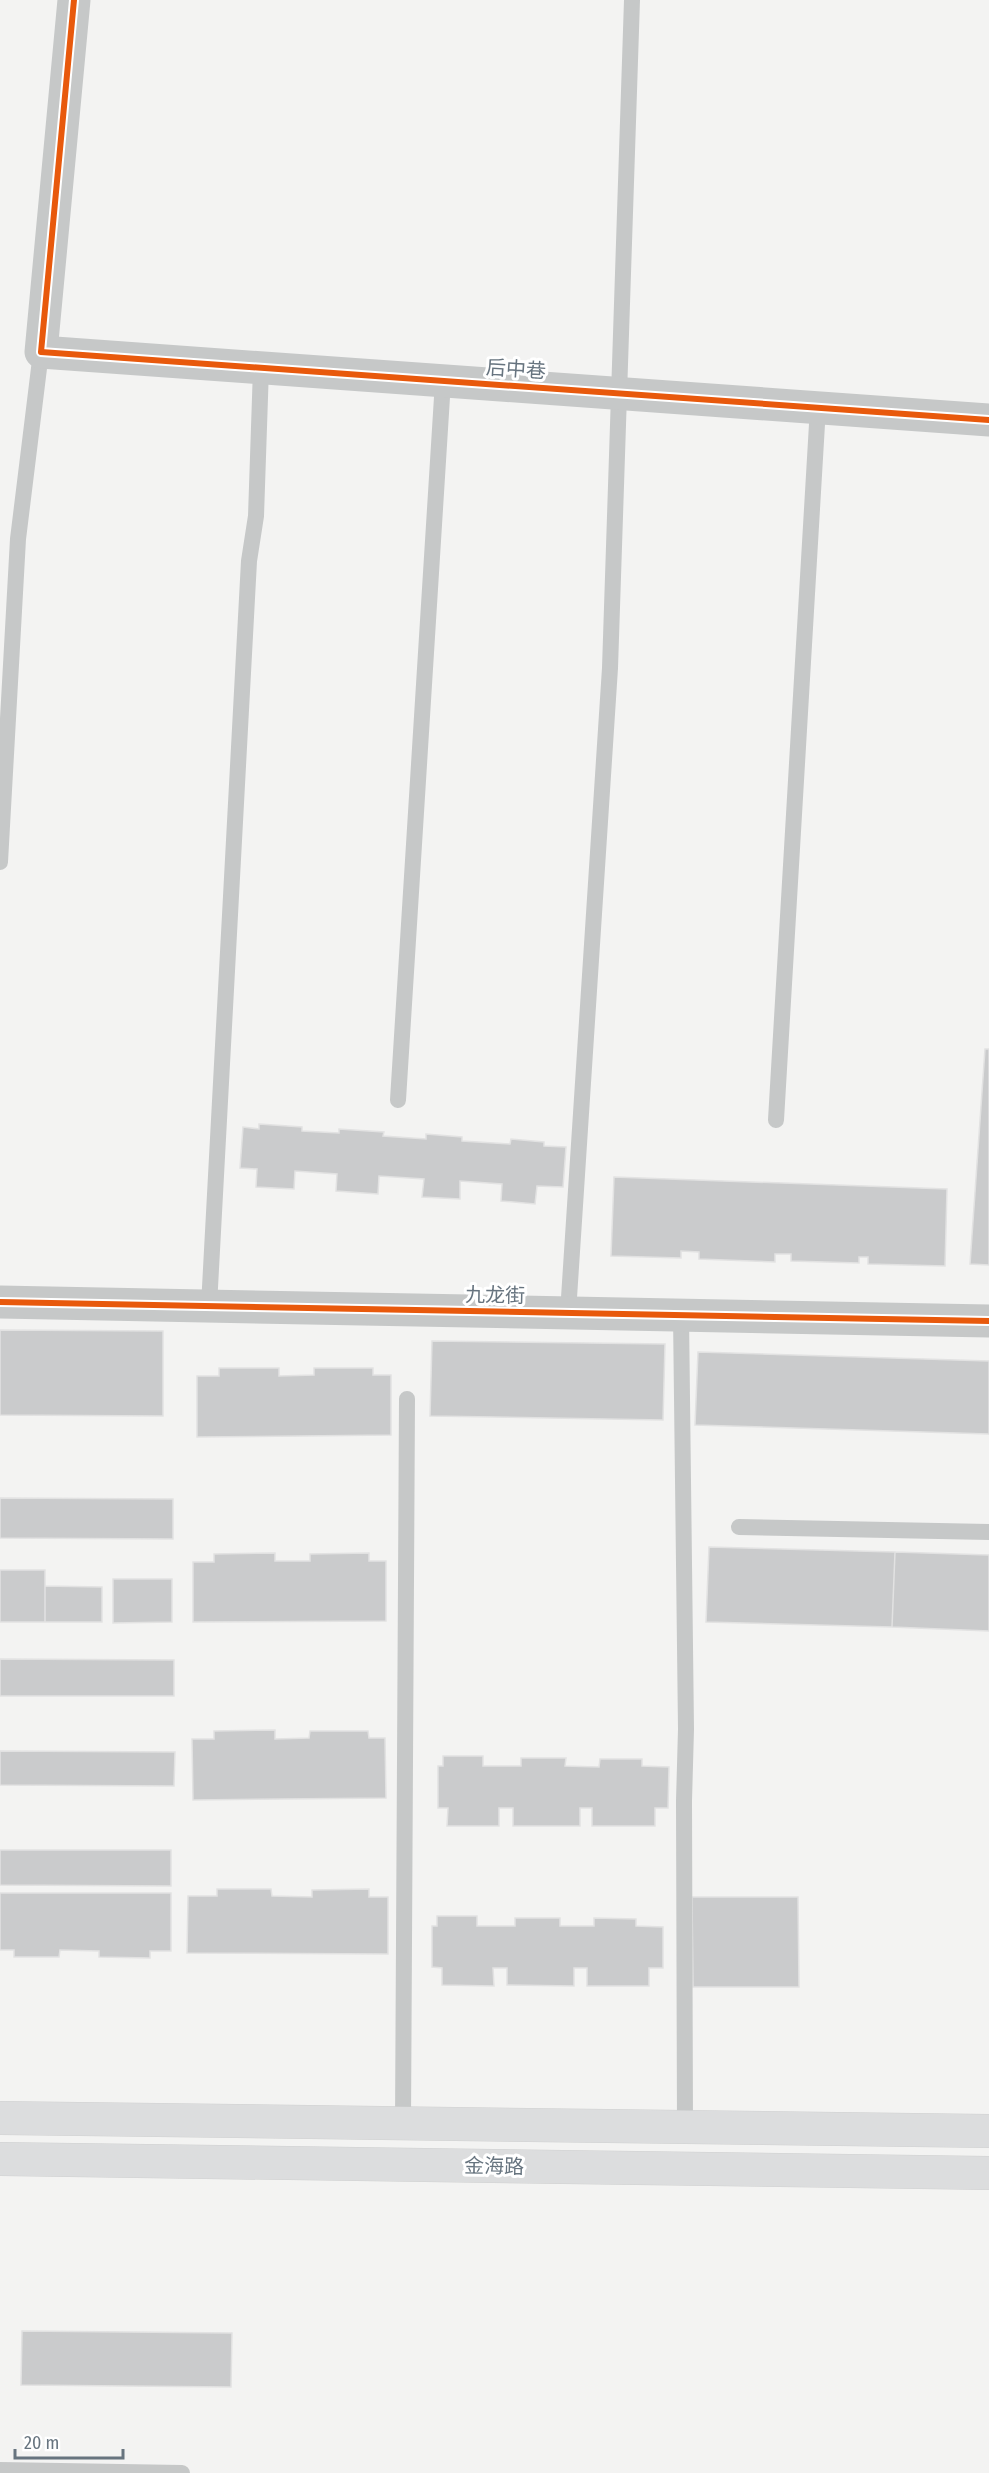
<svg xmlns="http://www.w3.org/2000/svg" width="989" height="2473" viewBox="0 0 989 2473" font-family="'Fira Sans Condensed','Noto Sans SC',sans-serif">
	<rect width="100%" height="100%" fill="#f3f3f2"/>
	<!-- building -->
	<path fill="#cacbcc" stroke="#e2e2e2" stroke-width="1.5" d="M985 1049H989V1265L970 1264Z
		M259 1124 302 1127V1131L339 1133V1129L384 1132 383 1136 426 1139V1134L462 1137V1141L510 1144 511 1139 544 1142V1146L566 1147 563 1187 537 1186 535 1204 501 1201 502 1184 460 1181V1199L422 1197 424 1179 379 1176 378 1194 336 1191 337 1174 295 1171 294 1189 256 1187 257 1169 240 1168 243 1127 259 1129Z
		M614 1177 947 1189 945 1266 868 1264V1257H859V1263L791 1261V1254H775V1262L699 1259V1252L681 1251V1258L611 1256Z
		M0 1330 163 1331V1416L0 1415Z
		M432 1341 665 1344 663 1420 430 1416Z
		M698 1352 989 1361V1434L695 1425Z
		M219 1368H279V1376L314 1375V1368H373V1375H391V1435L197 1437V1376H219Z
		M0 1498 173 1499V1539L0 1538Z
		M709 1547 895 1552 892 1627 706 1622Z
		M895 1552 989 1555V1631L892 1627Z
		M275 1553V1561H310V1554L369 1553V1561H386V1621L193 1622V1562H214V1554Z
		M0 1570H45V1622H0Z
		M113 1579H172V1622L113 1623Z
		M45 1586 102 1587V1622H45Z
		M0 1659 174 1660V1696H0Z
		M275 1730V1739L309 1738 310 1731H368L369 1738H385L386 1798 193 1800 192 1739H214V1731Z
		M0 1751 175 1752 174 1786 0 1785Z
		M443 1756H483V1766H521V1758H566L565 1766 599 1767 600 1759H642V1766L669 1767 668 1808H655V1826H592V1808H580V1826H513V1808H499V1826H447L448 1808H438V1766H443Z
		M0 1850H171V1886L0 1885Z
		M217 1889H271L272 1896 312 1897V1890L369 1889V1897H388V1954L187 1953 188 1896H217Z
		M0 1893H171V1951H150V1958L99 1957V1951L60 1950 59 1957H14V1950H0Z
		M692 1897H798L799 1987H693Z
		M437 1916H477V1926H515V1918H560V1926H594V1918L636 1919V1926L663 1927V1968H649V1986H587V1968H574V1986L507 1985V1968H493L494 1986 442 1985V1968L432 1967V1926H437Z
		M22 2331 232 2333 231 2387 21 2385Z"/>
	<g fill="none" stroke-linecap="round" stroke-linejoin="round">
		<defs>
			<path id="secondary" d="M0 2118 989 2131
				M0 2159 989 2173"/>
		</defs>
		<!-- secondary casing -->
		<use href="#secondary" stroke="#d0d1d1" stroke-width="34"/>
		<!-- service -->
		<path stroke="#c6c8c8" stroke-width="16" d="M0 862 18 539 41 352
			M398 1100 443 381
			M776 1120 818 407
			M209 1306 249 561 256 516 261 368
			M568 1313 610 668 632 0
			M681 1315 686 1729 684 1801 685 2127
			M739 1527 989 1532
			M403 2123 407 1399
			M0 2470 182 2473"/>
		<!-- minor -->
		<path stroke="#c6c8c8" stroke-width="33" d="M74 0 41 352 989 420
			M0 1302 989 1321"/>
		<!-- secondary -->
		<use href="#secondary" stroke="#dcddde" stroke-width="33"/>
		<defs>
			<path id="cycleway" d="M74 0 41 352 989 420
				M0 1302 989 1321"/>
		</defs>
		<!-- cycleway casing -->
		<use href="#cycleway" stroke="#fff" stroke-width="10"/>
		<!-- cycleway -->
		<use href="#cycleway" stroke="#e8590c" stroke-width="6"/>
	</g>
	<g text-anchor="middle" stroke-width="6" stroke-linejoin="round" paint-order="stroke">
		<!-- street labels -->
		<g font-size="20" fill="#67747f" stroke="#fff">
			<text transform="translate(516 369) rotate(4)" y="7">后中巷</text>
			<text transform="translate(495 1295) rotate(1)" y="7">九龙街</text>
			<text transform="translate(494 2166) rotate(1)" y="7">金海路</text>
		</g>
	</g>
	<!-- scale -->
	<path d="M15 2449v9h108v-9" fill="none" stroke="#67747f" stroke-width="3"/>
	<text x="24" y="2449" font-size="18" fill="#67747f" stroke="#ffffff" stroke-width="4.5" paint-order="stroke">20 m</text>
</svg>
